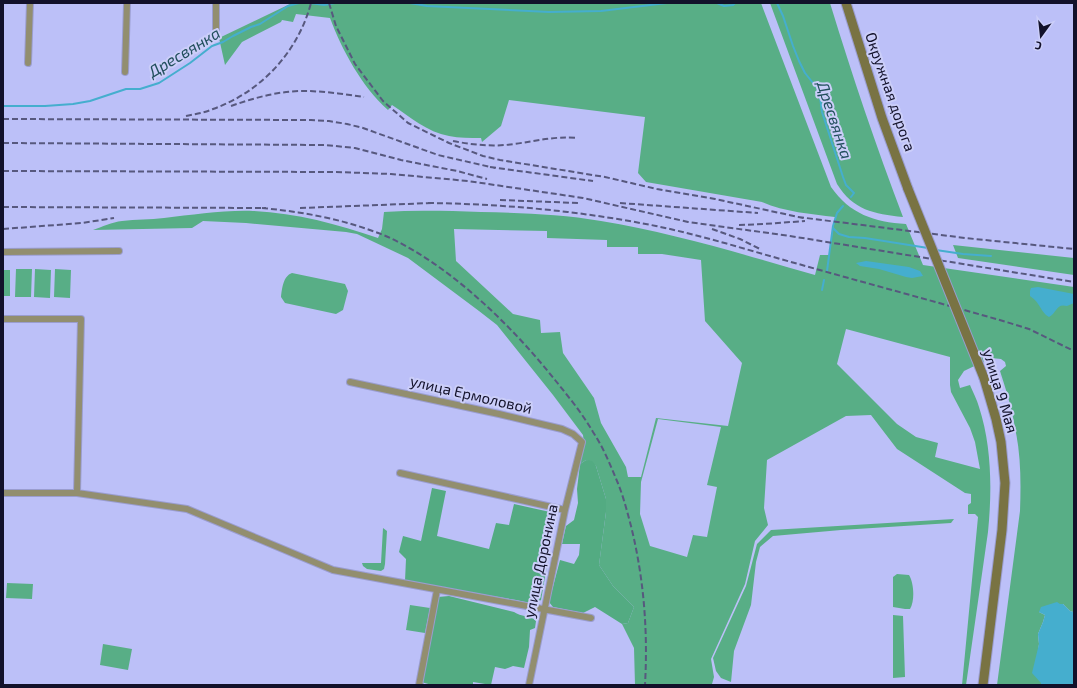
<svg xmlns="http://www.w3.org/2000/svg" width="1077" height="688" viewBox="0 0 1077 688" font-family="'Exo 2',sans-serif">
	<rect width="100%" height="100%" fill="#bcc0f8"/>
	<!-- green -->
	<path fill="#58ae86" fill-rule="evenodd" d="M292 3H761L831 187C850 214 874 222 906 224L923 265 1074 287V615L1073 612 1070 611 1063 604 1039 612 1045 615 1043 622 1038 634 1039 644 1037 658 1042 683 1041 685H997L1020 511C1021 483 1021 455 1015 428 1012 408 1006 390 1000 371L1006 366 1005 362 1001 359 991 358 964 371 958 380 960 388 970 385C973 392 977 400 979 407 992 447 992 491 988 532L966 685H962L978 517 975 514H968V505L971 503V494L965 493 897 449 871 415 846 416 767 460 764 508 768 525 755 541 745 584 711 659 714 677 712 684 635 685 634 648 622 624 628 623 634 607 613 586 599 565 606 512V499L596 466 586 460 580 464 584 443 583 435 553 395 497 325 479 311 408 258 357 234 346 232 246 223 203 221 192 228 93 230C102 227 112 222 122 221 136 219 150 220 164 218 193 215 223 210 253 211 296 213 337 224 378 238L382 229 384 212C416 210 448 211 481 212 521 213 561 214 601 221 674 233 745 255 815 275L820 255H829L835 217C811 214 785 212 762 202L646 182 638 173 645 117 509 100 501 126 482 142 481 138C470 138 459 138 449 136 427 132 410 117 392 105L388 110C362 87 342 50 330 18L296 14 293 22 282 20 281 22 242 42 225 65 219 38ZM454 229 547 231V238L607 240V247H638V254H662L701 260 705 321 742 363 728 426 656 418 641 477H628L626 467 601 423 594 398 563 353 560 332 541 333 540 320 513 314 456 261ZM846 329 950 357V385L951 392 970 428 975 442 980 469 935 457 938 443 916 437 897 424 837 364ZM658 419 721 427 707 485 717 487 707 537 693 535 687 557 650 546 640 514 641 482Z
		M770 3H830C852 75 876 146 903 217 874 214 853 210 837 184Z
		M953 245 1074 258V275L958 258Z
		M16 269H32L31 297H15Z
		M35 269 51 270 50 298 34 297Z
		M55 269 71 270 70 298 54 297Z
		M3 270H10V296H3Z
		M292 273 345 284 348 291 343 310 336 314 285 303 281 297C282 289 283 276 292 273Z
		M954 519 951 523 841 530 773 536 760 547 756 562 751 605 734 651 731 682 721 678 716 671 713 658 746 586 757 544 771 530Z
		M383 528 387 531 385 564 384 569 381 571 367 569 363 566 362 563H381Z
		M897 574 909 575C914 583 915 601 910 609H905L893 607V577Z
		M7 583 33 584 32 599 6 598Z
		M410 605 430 608 425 633 406 630Z
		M893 615 903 616 905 677 893 678Z
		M103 644 132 649 128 670 100 665Z"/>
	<!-- forest -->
	<path fill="#53ab82" d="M586 460 592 461 596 466 606 499V512L599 565 613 586 634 607 628 623 622 624 595 607 583 613 553 607 549 602 560 560 574 564 579 555 580 544H562L566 526 574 520 578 503 577 489 580 464Z
		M432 488 446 491 437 536 489 549 496 523 509 525 514 504 550 512 555 519 541 600 534 604 516 600 405 581 406 559 399 552 403 536 421 541Z
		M449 596 514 612C521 617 530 615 536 621L535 628 530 630 529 647 524 668 513 666 505 669 495 667 491 685 473 682V685H432L421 682 438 597Z"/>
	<!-- water -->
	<path fill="#45aece" d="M866 261 909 267 920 271 923 276 912 278 906 277 879 269 860 266 856 263Z
		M1038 287 1074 294V303L1067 306C1056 303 1057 313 1049 317 1040 312 1041 303 1030 296V291L1031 288Z
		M1057 602 1060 604H1063L1070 611 1073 612 1074 615V685H1041V683L1032 673 1039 644 1038 634 1043 622 1045 615 1039 612 1041 607Z"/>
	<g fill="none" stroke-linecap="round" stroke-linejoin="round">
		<!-- stream -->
		<path stroke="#45aece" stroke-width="2" d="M310 3 324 5 335 3
			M410 3 427 6 549 12 601 11 667 3
			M717 3 724 6 733 5 735 3
			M777 3 783 16 793 46 799 61 805 73 817 88 820 97 822 112 843 177 846 185 854 193 851 197
			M3 106H45L73 104 90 101 126 89H140L159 83 190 63 212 46 223 42 233 36 251 27 260 24 288 6 299 3
			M833 228 839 234 849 237 865 238 928 248
			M936 250 963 254 991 256
			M827 271 833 226 837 213 843 206
			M822 290 824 280"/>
		<defs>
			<path id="minor" d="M216 32V3
				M28 63 30 3
				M125 72 127 3
				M3 252 119 251
				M3 319H81L77 493
				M350 382 499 414 562 429 573 434 582 442 565 510 529 685
				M400 473 565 510
				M3 493H77L187 509 333 570 591 618
				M420 685H419L437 590"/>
			<path id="secondary" d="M846 3 882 118 908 189
				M983 685 1002 530 1005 483 1001 442 996 419 984 378"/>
		</defs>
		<!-- minor casing -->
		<use href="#minor" stroke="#9a9dcf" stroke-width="8"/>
		<!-- secondary casing -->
		<use href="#secondary" stroke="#9a9dcf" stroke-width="11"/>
		<!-- minor -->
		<use href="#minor" stroke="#928e6f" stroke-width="6"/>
		<!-- secondary -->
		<use href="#secondary" stroke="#797343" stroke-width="9"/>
		<!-- rail -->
		<path stroke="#57587e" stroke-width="2" stroke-dasharray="6 3" stroke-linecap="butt" d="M329 3 336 26 355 64 383 101 408 123 449 143 483 156 500 160 605 177 657 189 715 199 803 218
			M231 106C254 98 278 91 303 91 323 91 344 94 364 97
			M186 116C195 114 204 113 213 109 261 92 298 52 311 3
			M3 119 311 120 329 121 347 124 363 128 438 155 495 168
			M453 141C473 145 494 147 514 144 537 141 553 136 578 138
			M3 143 325 145 355 148 401 160 457 171 487 179
			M490 167 593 181
			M3 171 336 172 391 174 468 181 583 198 688 222 790 236 1074 282
			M500 200 578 203
			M428 203C504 204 581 211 656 226 705 236 754 252 802 265 869 284 937 302 1003 321L1029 329 1074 351
			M620 203 758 213
			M3 207 266 208
			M262 208C305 212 348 220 388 237 451 266 512 326 555 380 568 396 582 413 593 432 603 447 610 464 617 481 623 495 627 511 631 526 644 579 648 631 645 685
			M300 208 432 203
			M798 217 965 238 1074 249
			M739 225 764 224 805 221
			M3 229 82 223 114 218
			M712 229 740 239 760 249"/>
		<defs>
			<path id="secondary-bridge" d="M908 189 984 378"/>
		</defs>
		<!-- secondary-bridge casing -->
		<use href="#secondary-bridge" stroke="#9a9dcf" stroke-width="11" stroke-linecap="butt"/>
		<!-- secondary-bridge -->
		<use href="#secondary-bridge" stroke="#797343" stroke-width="9"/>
	</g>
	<g text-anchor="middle" stroke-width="4" stroke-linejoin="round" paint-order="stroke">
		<!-- street labels -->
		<g font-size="15" fill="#12112a" stroke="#cbcef9">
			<text transform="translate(890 92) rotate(71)" y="5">Окружная дорога</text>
			<text transform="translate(1000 391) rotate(73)" y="5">улица 9 Мая</text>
			<text transform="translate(471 395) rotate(13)" y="5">улица Ермоловой</text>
			<text transform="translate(541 561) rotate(-78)" y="5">улица Доронина</text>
		</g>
		<!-- water labels -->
		<g font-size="16" font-style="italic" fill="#224f5d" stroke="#cbcef9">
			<text transform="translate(184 52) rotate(-31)" y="6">Дресвянка</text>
			<text transform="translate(835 120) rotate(72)" y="6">Дресвянка</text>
		</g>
	</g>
	<!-- border -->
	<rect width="1077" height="688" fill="none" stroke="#12112a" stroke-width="8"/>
	<!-- north arrow -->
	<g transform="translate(1041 36) rotate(195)" stroke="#cbcef9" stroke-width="3" paint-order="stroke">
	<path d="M0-3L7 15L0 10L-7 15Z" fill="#12112a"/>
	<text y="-6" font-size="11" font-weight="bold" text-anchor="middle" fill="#12112a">С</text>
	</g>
</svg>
